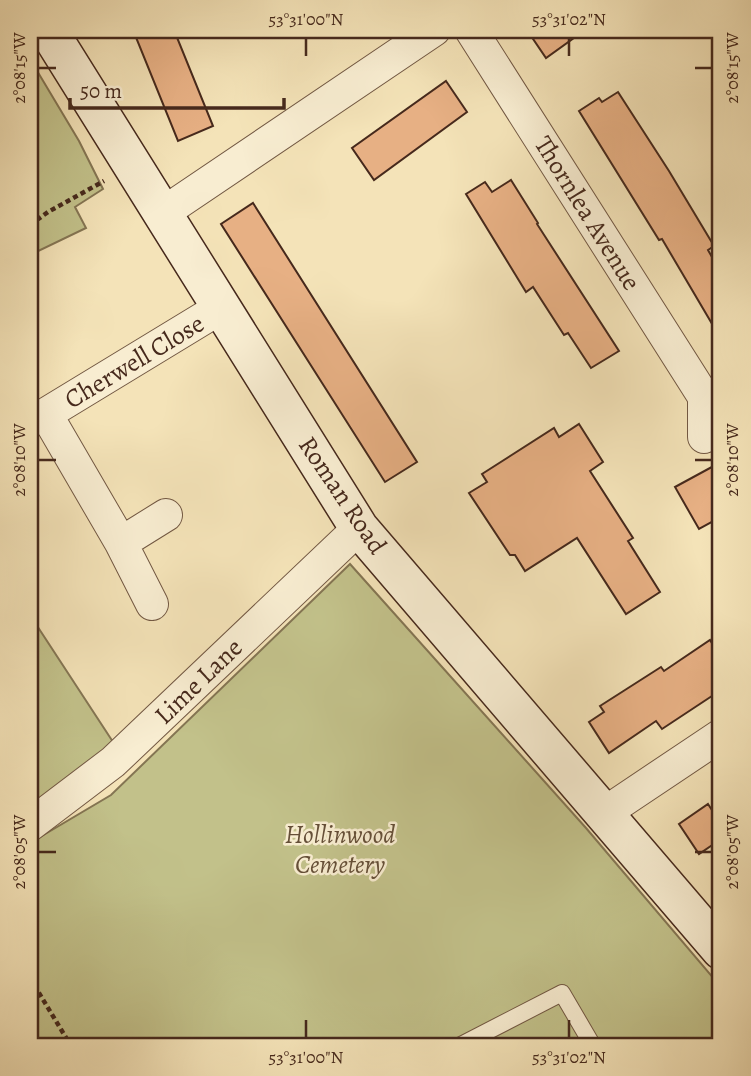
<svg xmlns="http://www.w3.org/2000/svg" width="751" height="1076" viewBox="0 0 751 1076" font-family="Alegreya,serif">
	<rect width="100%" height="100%" fill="#f4e3b8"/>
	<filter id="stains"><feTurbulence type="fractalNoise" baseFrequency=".00286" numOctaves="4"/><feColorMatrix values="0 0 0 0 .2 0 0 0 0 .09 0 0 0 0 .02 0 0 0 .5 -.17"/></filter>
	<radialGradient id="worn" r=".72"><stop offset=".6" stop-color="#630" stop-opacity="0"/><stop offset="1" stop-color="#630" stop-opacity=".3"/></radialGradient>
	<!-- green -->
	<path fill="#c2c18a" stroke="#847553" stroke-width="2" d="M30 59 79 141 103 189 75 207 86 228 30 255Z
		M350 564 586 828 721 987V1046H30V843L111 795Z
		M30 615 115 745 30 814Z"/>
	<!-- building -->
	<path fill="#e7b084" stroke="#46291c" stroke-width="2" d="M133 30H174L213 126 178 141Z
		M527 30H585L546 58Z
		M446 81 467 112 374 180 352 148Z
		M618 92 669 171 714 246 708 250 721 273V339L662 239 659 240 579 111 599 98 602 102Z
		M511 180 538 223 537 224 619 351 591 368 568 333 564 335 533 287 526 292 466 194 485 182 492 192Z
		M253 203 417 462 385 482 221 224Z
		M579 424 603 462 590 471 633 538 628 541 660 592 626 614 577 538 525 571 515 555H510L469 493 487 482 482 474 554 428 559 437Z
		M721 462V517L699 529 675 487Z
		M710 640 721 658V690L662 729 656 721 609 753 589 722 604 712 600 706 661 667 664 671Z
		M708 804 721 824V839L699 854 679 824Z"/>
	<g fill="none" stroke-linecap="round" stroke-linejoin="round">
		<defs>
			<path id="lane" d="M459 1046 562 993 593 1046"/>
			<path id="street" d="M471 30 704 397
				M163 213 434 30
				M46 414 121 543 152 604
				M30 421 46 414 222 307
				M704 437V397L721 394
				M121 543 166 515
				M604 815 615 806 721 735
				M30 825 113 762 359 528"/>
			<path id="secondary" d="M48 30 359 528 721 950"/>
		</defs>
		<!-- lane casing -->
		<use href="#lane" stroke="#725843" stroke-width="18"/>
		<!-- street casing -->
		<use href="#street" stroke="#725843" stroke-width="34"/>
		<!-- secondary casing -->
		<use href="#secondary" stroke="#46291c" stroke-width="41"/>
		<!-- path -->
		<path stroke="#46291c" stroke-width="4.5" stroke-dasharray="5 3.5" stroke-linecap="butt" d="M30 225 48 212 104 181
			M30 978 71 1046"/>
		<!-- lane -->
		<use href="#lane" stroke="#f8edd1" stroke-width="16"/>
		<!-- street -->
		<use href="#street" stroke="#f8edd1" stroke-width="32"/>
		<!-- secondary -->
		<use href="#secondary" stroke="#f8edd1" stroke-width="38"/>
	</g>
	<!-- ticks -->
	<path fill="none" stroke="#46291c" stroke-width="2.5" d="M306 38V56M569 38V56M38 68H56M695 68H712M38 460H56M695 460H712M38 852H56M695 852H712M306 1020V1038M569 1020V1038"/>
	<g text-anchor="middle" stroke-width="5" stroke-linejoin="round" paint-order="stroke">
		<!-- street labels -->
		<g font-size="26" fill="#46291c" stroke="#f8edd1">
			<text transform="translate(588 213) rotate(58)" y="9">Thornlea Avenue</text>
			<text transform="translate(134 361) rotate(-31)" y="9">Cherwell Close</text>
			<text transform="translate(343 495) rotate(56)" y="9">Roman Road</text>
			<text transform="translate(198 681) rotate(-44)" y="9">Lime Lane</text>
		</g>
		<!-- park labels -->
		<g font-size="26" font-style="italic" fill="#654f38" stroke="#f8edd1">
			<text x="340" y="843">Hollinwood<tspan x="340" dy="30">Cemetery</tspan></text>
		</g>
	</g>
	<!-- margin -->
	<rect width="751" height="1076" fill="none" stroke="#f4e3b8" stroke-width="77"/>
	<!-- scale -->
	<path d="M70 98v10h214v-10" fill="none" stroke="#46291c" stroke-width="3.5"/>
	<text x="80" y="98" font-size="21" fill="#46291c" stroke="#f8edd1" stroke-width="5" paint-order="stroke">50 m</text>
	<rect x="38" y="38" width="674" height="1000" fill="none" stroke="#46291c" stroke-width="2.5"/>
	<g font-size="18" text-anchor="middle" fill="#46291c">
		<text x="306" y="25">53°31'00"N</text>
		<text x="569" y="25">53°31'02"N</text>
		<text transform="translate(732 68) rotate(-90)" y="6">2°08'15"W</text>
		<text transform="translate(19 68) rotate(-90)" y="6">2°08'15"W</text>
		<text transform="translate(732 460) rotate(-90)" y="6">2°08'10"W</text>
		<text transform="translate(19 460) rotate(-90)" y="6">2°08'10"W</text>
		<text transform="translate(19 852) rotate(-90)" y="6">2°08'05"W</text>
		<text transform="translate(732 852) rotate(-90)" y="6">2°08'05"W</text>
		<text x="306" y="1063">53°31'00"N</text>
		<text x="569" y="1063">53°31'02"N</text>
	</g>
	<rect width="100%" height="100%" filter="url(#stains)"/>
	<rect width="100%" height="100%" fill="url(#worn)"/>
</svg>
